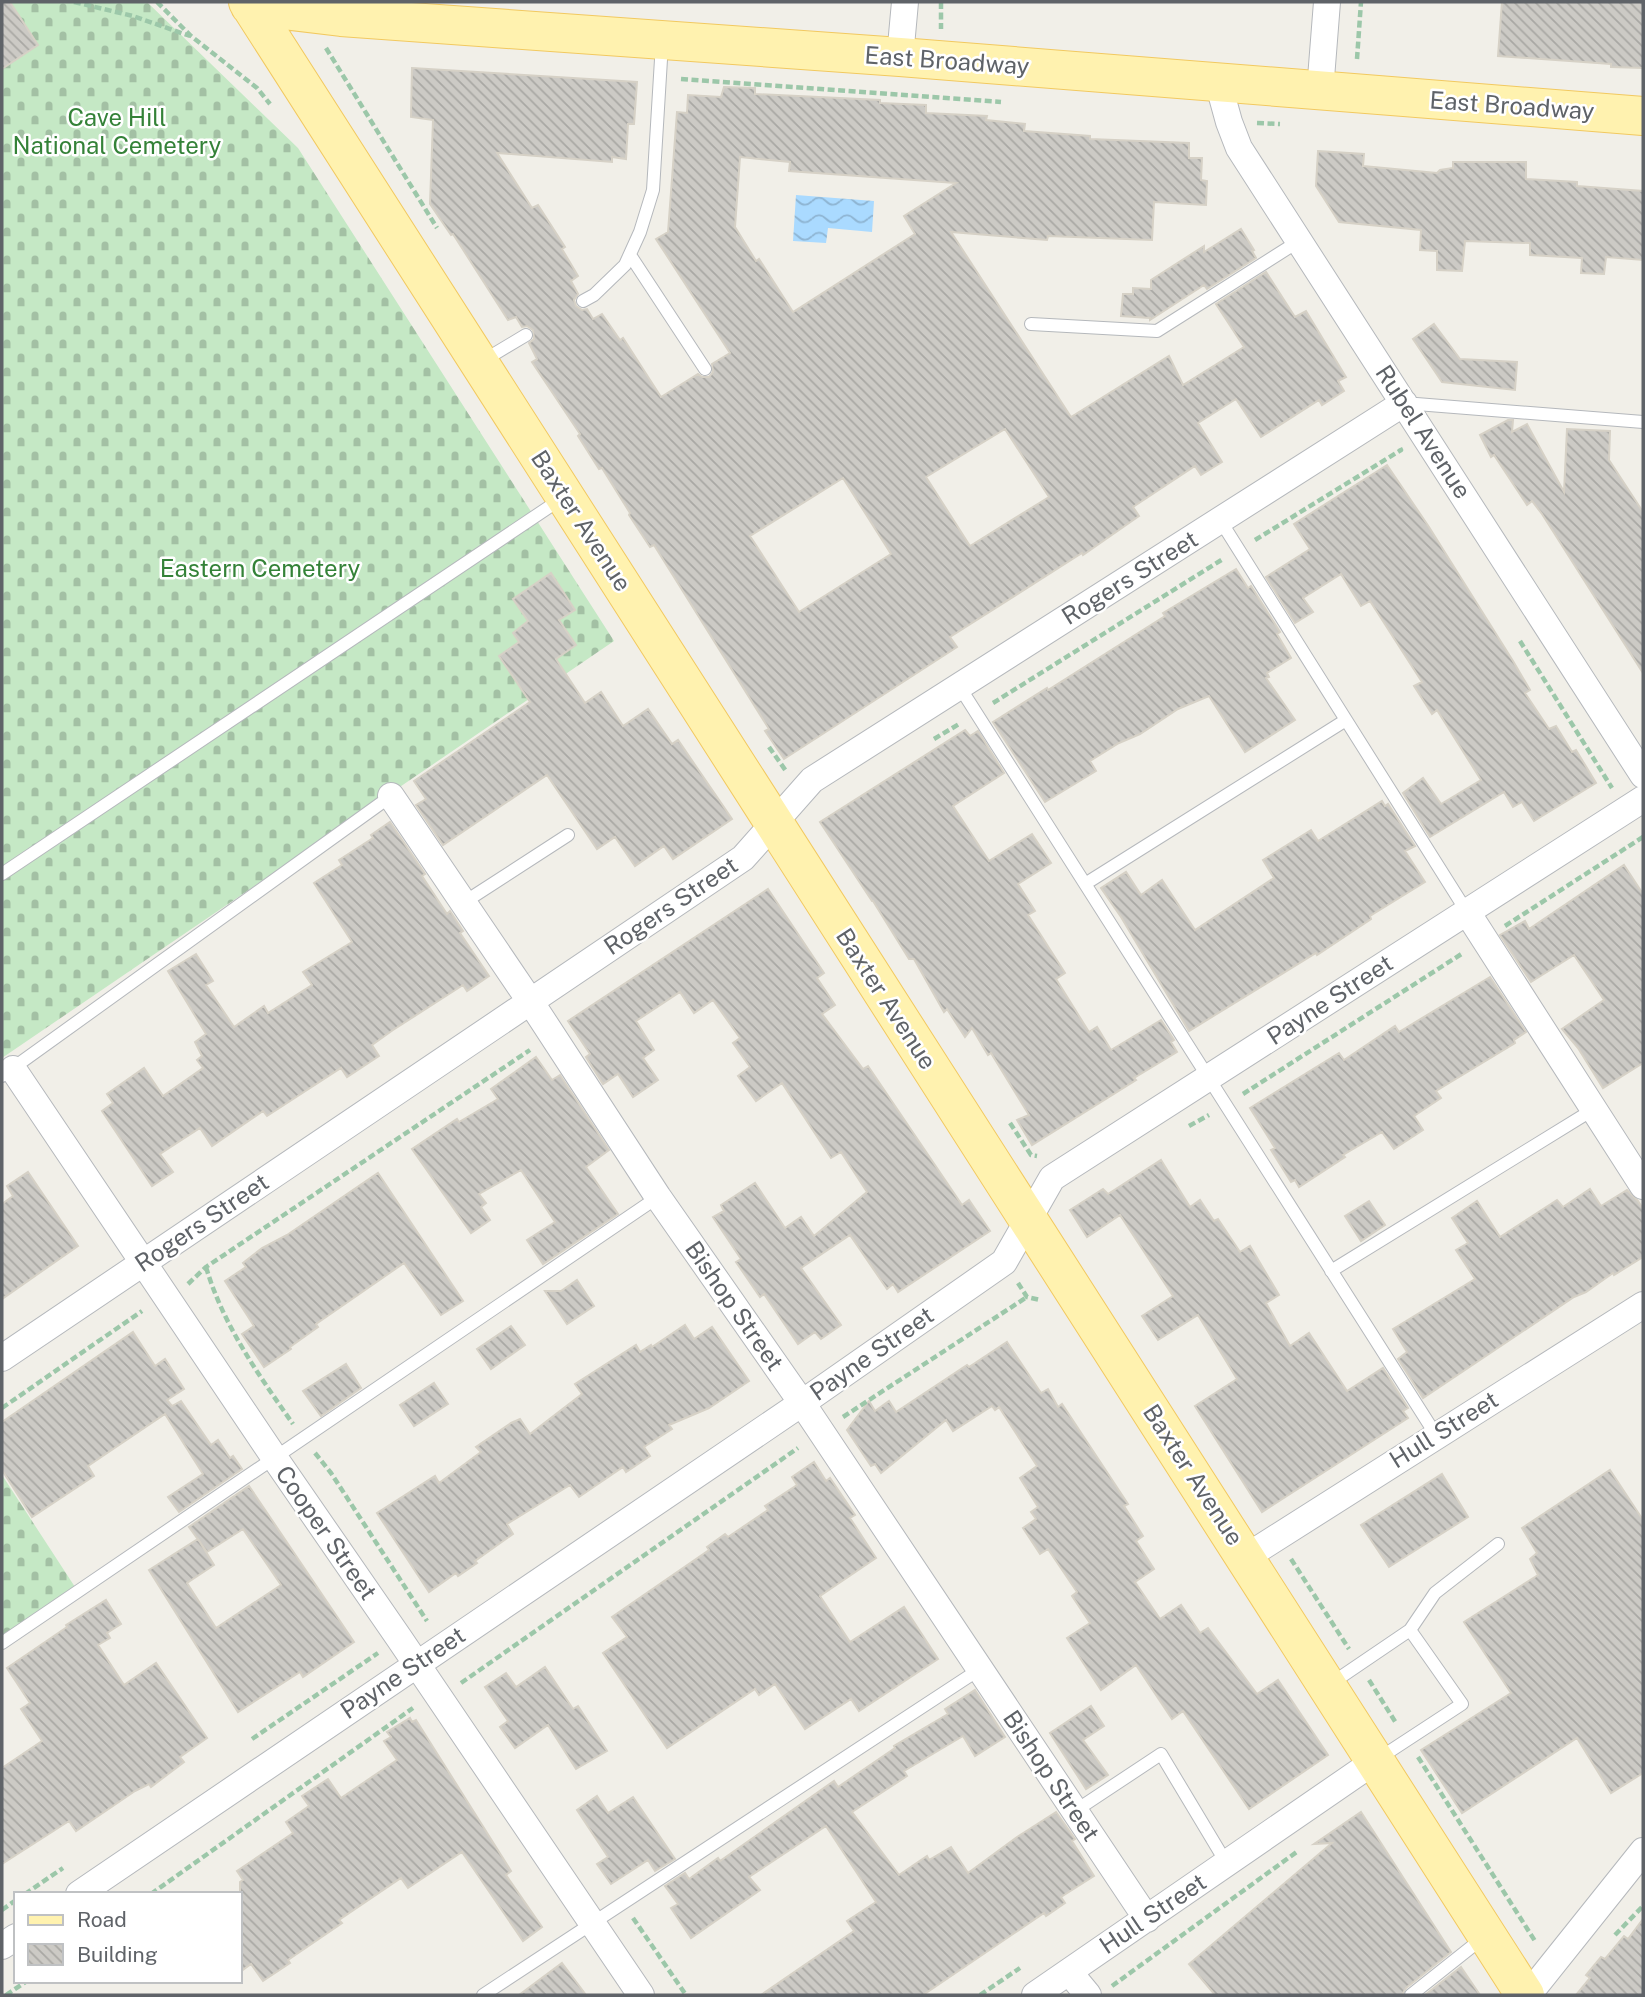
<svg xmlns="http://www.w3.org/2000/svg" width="1645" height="1997" viewBox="0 0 1645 1997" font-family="'Public Sans',sans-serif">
	<defs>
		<pattern id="cemetery-stones" width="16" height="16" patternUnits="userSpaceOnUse" patternTransform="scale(1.75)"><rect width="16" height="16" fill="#c5e8c5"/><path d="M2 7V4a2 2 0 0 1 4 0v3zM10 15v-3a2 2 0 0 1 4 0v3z" fill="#a3c0a4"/></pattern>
		<pattern id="water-waves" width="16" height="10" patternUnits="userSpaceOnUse" patternTransform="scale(1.75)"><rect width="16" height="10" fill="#aadaff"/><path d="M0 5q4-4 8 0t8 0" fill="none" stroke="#8eb4d2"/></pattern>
		<pattern id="building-back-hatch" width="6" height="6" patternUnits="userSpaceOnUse" patternTransform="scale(1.75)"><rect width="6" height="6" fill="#cccac5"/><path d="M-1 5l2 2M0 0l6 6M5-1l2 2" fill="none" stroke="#a9a8a4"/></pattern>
	</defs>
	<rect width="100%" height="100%" fill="#f1efe8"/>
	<!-- cemetery -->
	<path fill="url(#cemetery-stones)" d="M2 2H147L298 148 614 641 2 1058Z
		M2 1475 75 1587 2 1638Z"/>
	<!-- water -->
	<path fill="url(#water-waves)" d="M796 195 874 201 872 232 828 228 826 243 793 241Z"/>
	<!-- building -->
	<path fill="url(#building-back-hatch)" stroke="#d6d1c6" stroke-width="2" fill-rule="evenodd" d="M2 2H10L38 45 2 69Z
		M1502 2H1643V68L1611 67V64L1498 56Z
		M412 68 637 82 634 124H628L626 159 612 157V162L497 153 532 208 538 205 565 247 562 249 578 276 571 281 578 294 574 300 576 306 582 310 587 309 593 319 602 314 620 340 623 338 661 397 698 374 702 377H709L713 372 712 364 730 353 656 239 668 232 677 112 687 113 688 95 721 97 724 87 755 88V94L880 100V103L926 105V113L987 116 986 120 1025 124 1024 131 1090 136V139L1189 143V158H1202L1201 180 1207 181 1206 205 1154 202 1152 240 1048 236 1047 240 951 232 1071 417 1169 356 1183 385 1244 347 1216 304 1266 272 1295 317 1306 311 1346 377 1338 381 1344 391 1322 405 1319 400 1261 437 1236 399 1198 423 1222 462 1201 475 1195 466 1133 507 1139 516 1083 555 1082 553 950 637 957 647 784 759 765 731 769 729 654 545 650 547 629 515 630 513 602 468 599 469 578 436 580 434 532 362 537 359 529 343 534 339 533 330 527 326 522 327 516 317 508 320 453 234 451 235 430 204 433 120 411 117ZM740 157 790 162 789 171 956 183 904 216 915 234 793 312 759 259 756 261 735 227ZM1005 429 1049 497 970 546 926 477ZM843 478 891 554 799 612 750 536Z
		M1318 151 1364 154 1363 166 1437 173 1440 170 1453 168V162H1526V179L1577 182V186L1643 191V260L1606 257 1604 274 1581 273 1582 258 1530 255V243L1465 241 1462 271 1437 270V251L1420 250 1421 230 1339 222 1316 186Z
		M1241 229 1254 250 1252 251 1256 258 1207 289 1204 285 1150 320V318L1121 316 1123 294H1133V288L1151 289V280L1204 246V252Z
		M1434 324 1460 359 1517 362 1515 390 1442 382 1413 339Z
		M1508 420H1513L1512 432 1527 424 1564 492 1567 429 1610 431 1609 460 1643 512V673L1542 514 1532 501 1527 505 1494 455 1491 457 1480 435Z
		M1387 465 1429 527 1513 661 1530 690 1525 693 1549 729 1556 726 1572 752 1576 750 1596 783 1534 821 1522 802 1513 807 1504 792 1430 837 1403 793 1423 778 1441 804 1481 780 1437 710 1432 714 1414 686 1422 682 1370 601 1361 606 1341 574 1303 598 1313 612 1295 623 1266 577 1310 549 1294 524Z
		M1236 569 1248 588 1251 586 1280 632 1277 634 1291 658 1267 673 1269 677 1266 678 1295 720 1245 752 1209 696 1178 709 1140 734 1119 743 1090 761 1096 771 1045 802 993 722 1047 688 1048 690 1165 616 1163 613Z
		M551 573 575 610 559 620 576 645 556 659 585 703 601 692 623 726 648 709 672 744 678 740 732 819 673 859 664 846 635 866 615 837 597 849 547 775 443 845 416 805 426 799 414 781 530 702 499 656 519 642 513 633 528 621 513 599Z
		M965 730 970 736 978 731 1004 773 953 806 989 861 1032 834 1051 863 1018 884 1035 911 1028 915 1065 973 1056 979 1089 1032 1097 1027 1111 1050 1161 1020 1174 1040 1171 1042 1177 1052 1134 1078 1136 1080 1032 1145 1017 1120 1029 1115 991 1053 988 1055 972 1028 965 1037 947 1009 944 1012 914 959H909L873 901H872L820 822Z
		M1382 801 1385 806 1388 804 1415 846 1405 851 1425 882 1370 916 1371 919 1317 955 1316 953 1189 1031 1121 917 1101 888 1126 872 1141 895 1162 880 1195 930 1274 878 1263 860 1311 830 1318 841Z
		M390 822 425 874 422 876 447 914 450 911 463 931 460 933 489 976 467 991 463 985 393 1030 372 1045 379 1056 347 1077 341 1068 267 1116 263 1111 212 1146 200 1128 160 1154 173 1172 152 1186 102 1111 113 1103 107 1094 144 1068 163 1096 203 1068 197 1060 202 1056 195 1042 206 1034 168 971 196 954 213 981 206 985 234 1027 264 1006 268 1013 312 985 303 972 352 942 314 883 342 865 339 860 373 838 371 835Z
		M1624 865 1643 894V1063L1603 1088 1578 1048 1562 1029 1604 1000 1574 955 1531 982 1500 935 1525 921 1529 929Z
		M768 889 824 973 817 978 835 1005 822 1014 863 1069 868 1066 962 1205 969 1200 990 1231 898 1292 893 1284 887 1289 850 1235 801 1268 841 1325 821 1339 815 1332 798 1344 764 1294 760 1297 736 1262 741 1259 713 1217 724 1211 721 1205 755 1183 785 1228 801 1217 814 1236 867 1192 841 1152 831 1158 782 1083 756 1101 738 1076 750 1067 733 1043 740 1038 713 1000 694 1013 680 992 636 1021 654 1050 643 1058 658 1080 633 1097 618 1074 603 1084 586 1057 590 1054 568 1021Z
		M1490 977 1526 1032 1514 1040 1515 1043 1436 1091 1441 1098 1414 1116 1423 1130 1394 1149 1382 1132 1343 1155 1345 1157 1299 1187 1295 1180 1291 1182 1271 1150 1275 1148 1250 1108 1339 1053 1344 1060 1395 1026 1399 1032Z
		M536 1057 552 1080 560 1075 609 1150 586 1167 618 1214 543 1264 527 1240 555 1222 521 1170 479 1194 486 1203 481 1207 490 1220 471 1233 412 1149 457 1119 459 1122 498 1099 491 1089Z
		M1161 1160 1190 1207 1200 1200 1214 1221 1218 1219 1240 1252 1250 1246 1279 1295 1266 1303 1290 1346 1309 1333 1347 1391 1383 1368 1408 1408 1403 1411 1408 1418 1262 1512 1195 1406 1237 1379 1198 1315 1158 1340 1142 1316 1173 1296 1120 1215 1087 1237 1070 1210 1103 1189 1108 1194Z
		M28 1172 78 1246 2 1299V1204L13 1196 7 1186Z
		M378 1173 463 1301 441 1315 404 1263 316 1324 318 1327 290 1347 291 1349 264 1367 242 1334 254 1326 225 1281 246 1267 243 1263 262 1248 287 1235Z
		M1590 1189 1601 1206 1627 1190 1638 1201 1643 1209V1257L1614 1275 1613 1273 1586 1292 1574 1297 1423 1398 1398 1359 1407 1352 1393 1329 1475 1279 1456 1250 1468 1243 1452 1218 1477 1201 1500 1237 1557 1200 1563 1207Z
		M1369 1201 1385 1225 1361 1241 1345 1216Z
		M577 1280 594 1306 567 1324 545 1291H561Z
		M685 1325 694 1339 712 1327 749 1381 709 1408 669 1425 672 1429 644 1447 650 1456 626 1472 623 1467 579 1497 570 1485 507 1524 513 1534 475 1561 477 1563 458 1576 456 1573 429 1592 377 1513 435 1476 439 1483 481 1452 476 1447 511 1423 520 1419 530 1434 582 1394 575 1384 636 1345 640 1352 651 1345 652 1347Z
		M511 1326 525 1345 491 1369 477 1349Z
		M133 1332 155 1366 165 1359 184 1389 167 1400 172 1406 181 1401 211 1445 218 1440 230 1458 233 1456 242 1469 179 1512 168 1497 203 1474 165 1414 88 1466 94 1476 32 1517 2 1470V1422Z
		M1007 1342 1041 1393 1048 1389 1058 1407 1062 1404 1128 1504 1124 1506 1143 1536 1136 1541 1154 1569 1135 1582 1160 1619 1181 1605 1200 1633 1208 1628 1257 1694 1278 1680 1328 1755 1249 1809 1183 1711 1172 1719 1136 1665 1101 1690 1067 1638 1090 1623 1072 1596 1077 1592 1048 1549 1040 1554 1023 1528 1036 1519 1031 1512 1038 1507 1020 1478 1037 1466 999 1407 995 1410 992 1406 953 1431 946 1420 881 1473 875 1464 871 1466 847 1430 869 1401 875 1411 889 1401 896 1412 967 1365 969 1367Z
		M346 1364 361 1388 321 1416 303 1391Z
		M434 1383 448 1404 414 1426 400 1405Z
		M814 1462 826 1481 830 1478 855 1515 850 1518 876 1558 820 1596 850 1642 904 1607 938 1659 859 1711 851 1699 805 1729 775 1684 759 1695 755 1689 667 1748 603 1653 627 1637 612 1617 709 1550 707 1547 725 1534 728 1537 768 1510 765 1506 797 1485 792 1477Z
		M1610 1470 1643 1520V1773L1611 1793 1577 1738 1462 1813 1421 1750 1511 1693 1464 1622 1538 1575 1530 1559 1537 1553 1522 1528Z
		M1442 1474 1468 1517 1389 1567 1361 1525Z
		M249 1486 354 1642 303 1677 300 1672 238 1712 149 1570 198 1539 214 1565 187 1583 216 1628 281 1585 243 1529 207 1552 189 1527Z
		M106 1600 121 1624 107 1633 110 1638 98 1645 124 1685 156 1663 207 1738 180 1757 184 1762 151 1787 149 1784 135 1791 76 1831 69 1821 2 1864V1768L42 1741 21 1709 30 1703 7 1668 67 1627 66 1625Z
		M545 1667 573 1709 578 1706 607 1751 576 1769 548 1725 515 1748 500 1727 508 1721 485 1687 506 1673 516 1687Z
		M975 1690 1005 1737 975 1756 963 1736 904 1771 907 1776 852 1812 899 1875 927 1856 929 1860 951 1847 968 1873 1017 1837 1056 1812 1075 1839 1072 1841 1094 1876 1061 1897 1065 1903 1046 1916 1044 1913 923 1995H761L854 1931 847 1921 876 1902 826 1826 749 1877 760 1890 691 1938 671 1908 678 1904 665 1886 685 1873 689 1879 718 1858 720 1861 834 1781 838 1787 895 1748 894 1746 948 1714 945 1709Z
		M1091 1706 1104 1726 1083 1740 1108 1775 1086 1789 1050 1733Z
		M410 1718 412 1722 416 1720 511 1871 506 1875 542 1927 523 1941 462 1852 408 1888 401 1878 339 1920 342 1923 288 1960 290 1963 263 1981 251 1964 240 1972V1882L243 1880 237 1871 293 1833 286 1822 309 1806 302 1796 328 1779 341 1798 397 1760 384 1741 391 1737 387 1732Z
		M597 1796 608 1813 633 1797 675 1859 655 1871 648 1860 611 1884 597 1864 608 1857 577 1810Z
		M1361 1812 1451 1952 1406 1988 1402 1995H1215L1189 1964 1332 1843 1314 1844Z
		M1643 1919V1995H1576L1590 1978 1586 1975 1601 1957 1605 1959 1624 1936 1628 1939Z
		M562 1963 586 1995H519Z
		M1461 1967 1480 1995H1425Z"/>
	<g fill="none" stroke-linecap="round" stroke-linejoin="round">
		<defs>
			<path id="service" d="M630 255 705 369
				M583 301 594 295 625 265 640 232 653 190 662 43
				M1031 324 1157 331 1299 241
				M481 362 526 335
				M1404 403 1643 422
				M1220 520 1467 912
				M959 686 1436 1435
				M2 874 561 499
				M1085 884 1346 720
				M463 903 568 835
				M2 1076 391 796
				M1331 1271 1594 1109
				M2 1643 658 1197
				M1329 1685 1410 1630
				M1378 1759 1462 1704 1410 1630 1435 1593 1498 1544
				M1075 1811 1161 1754 1227 1864
				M483 1995 980 1669
				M1411 1995 1484 1937"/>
			<path id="minor" d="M900 57 905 2
				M1218 82 1229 122 1239 148 1643 775
				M1320 91 1327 2
				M391 796 530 1001 658 1197 802 1403 1147 1919
				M1467 912 1643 1186
				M13 1069 274 1457 399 1638 641 1995
				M2 1358 743 858 812 780 1404 403
				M1246 1557 1643 1305
				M79 1894 802 1403 1004 1262 1052 1178 1643 799
				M2 1946 16 1937
				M1069 1972 1088 1995
				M1035 1995 1375 1761
				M1528 1995 1643 1851"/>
			<path id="primary" d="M248 2 1525 1995
				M250 6 341 17 900 57 1643 116"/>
		</defs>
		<!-- service casing -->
		<use href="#service" stroke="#b5b8bc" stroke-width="14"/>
		<!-- minor casing -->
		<use href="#minor" stroke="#b5b8bc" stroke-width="28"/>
		<!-- primary casing -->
		<use href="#primary" stroke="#f2c960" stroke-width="40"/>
		<!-- path -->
		<path stroke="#9cc7a9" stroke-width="4.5" stroke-dasharray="7 3.5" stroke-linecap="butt" d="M74 2 133 16 190 36
			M157 2 191 36 257 88 270 104
			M941 2V29
			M326 48 437 228
			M1357 59 1361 2
			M681 79 1001 102
			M1257 123 1280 124
			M1255 540 1401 450 1400 448
			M1520 641 1612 788
			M993 703 1223 559
			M934 739 959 724
			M769 747 786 771
			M1505 926 1643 837
			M1243 1094 1463 953
			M1010 1123 1031 1155 1037 1156
			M1189 1126 1209 1115
			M206 1267C223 1325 258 1374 293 1424
			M1018 1283 1027 1297 1040 1300
			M188 1284 206 1267 530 1050
			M2 1408 142 1311
			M843 1417 1027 1297
			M315 1453 331 1473 427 1621
			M1291 1559 1349 1649
			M1369 1680 1396 1723
			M461 1683 798 1448
			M252 1739 378 1653
			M1418 1757 1535 1941
			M25 1894 63 1868
			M151 1894 413 1708
			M2 1910 16 1900
			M633 1918 686 1995
			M1615 1935 1643 1906
			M1112 1986 1298 1851
			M6 1995 27 1981
			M980 1995 1020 1968"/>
		<!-- service -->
		<use href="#service" stroke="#fff" stroke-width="12"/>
		<!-- minor -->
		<use href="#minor" stroke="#fff" stroke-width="26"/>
		<!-- primary -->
		<use href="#primary" stroke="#fff2af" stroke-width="38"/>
	</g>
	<g text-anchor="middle" stroke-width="5" stroke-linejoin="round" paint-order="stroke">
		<!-- street labels -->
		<g font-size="24" fill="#5f6368" stroke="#fff">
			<text transform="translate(947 61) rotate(4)" y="8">East Broadway</text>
			<text transform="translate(1512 106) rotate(4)" y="8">East Broadway</text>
			<text transform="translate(1423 432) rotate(57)" y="8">Rubel Avenue</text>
			<text transform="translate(581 521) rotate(57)" y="8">Baxter Avenue</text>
			<text transform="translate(1130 578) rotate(-32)" y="8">Rogers Street</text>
			<text transform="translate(671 906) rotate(-34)" y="8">Rogers Street</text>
			<text transform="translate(886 999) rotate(57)" y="8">Baxter Avenue</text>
			<text transform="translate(1330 1000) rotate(-33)" y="8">Payne Street</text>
			<text transform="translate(202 1223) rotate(-34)" y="8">Rogers Street</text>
			<text transform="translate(734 1306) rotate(55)" y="8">Bishop Street</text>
			<text transform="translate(872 1354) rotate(-35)" y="8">Payne Street</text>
			<text transform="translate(1444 1430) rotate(-32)" y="8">Hull Street</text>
			<text transform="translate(1193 1475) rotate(57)" y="8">Baxter Avenue</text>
			<text transform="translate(326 1533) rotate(55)" y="8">Cooper Street</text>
			<text transform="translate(403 1673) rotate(-34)" y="8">Payne Street</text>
			<text transform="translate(1051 1776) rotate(56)" y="8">Bishop Street</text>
			<text transform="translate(1153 1914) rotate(-34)" y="8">Hull Street</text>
		</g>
		<!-- park labels -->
		<g font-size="24" fill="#348238" stroke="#fff">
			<text x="117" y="126">Cave Hill<tspan x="117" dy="28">National Cemetery</tspan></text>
			<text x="260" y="577">Eastern Cemetery</text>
		</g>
	</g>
	<!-- border -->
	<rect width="1645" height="1997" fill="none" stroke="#5f6368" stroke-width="7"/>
	<!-- legend -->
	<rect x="14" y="1892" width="228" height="91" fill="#ffffff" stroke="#bfc1c3" stroke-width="2"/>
	<rect x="28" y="1915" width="35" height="10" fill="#fff2af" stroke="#bfc1c3" stroke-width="2"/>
	<text x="77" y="1927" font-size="21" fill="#5f6368">Road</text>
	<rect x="28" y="1944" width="35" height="21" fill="url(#building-back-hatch)" stroke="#bfc1c3" stroke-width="2"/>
	<text x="77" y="1962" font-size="21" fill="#5f6368">Building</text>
</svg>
